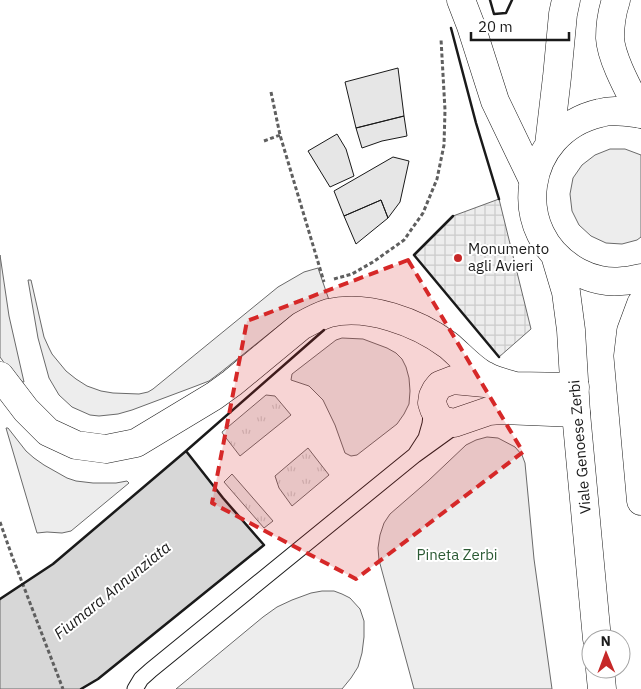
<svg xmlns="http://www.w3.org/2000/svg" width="641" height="689" viewBox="0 0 641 689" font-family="'IBM Plex Sans',sans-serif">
	<defs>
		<pattern id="park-tufts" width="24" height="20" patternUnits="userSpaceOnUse" patternTransform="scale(1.25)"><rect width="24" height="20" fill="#ededed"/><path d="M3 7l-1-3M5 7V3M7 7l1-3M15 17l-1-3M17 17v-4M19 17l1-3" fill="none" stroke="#cbcbcb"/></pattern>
		<pattern id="plaza-grid" width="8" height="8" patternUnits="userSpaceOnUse" patternTransform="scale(1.25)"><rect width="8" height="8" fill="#ededed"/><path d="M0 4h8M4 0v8" fill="none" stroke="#cbcbcb"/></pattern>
	</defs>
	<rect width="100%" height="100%" fill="#fff"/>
	<!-- built -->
	<path fill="#ededed" stroke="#6a6a6a" d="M610 149H625L641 155V237L637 240 622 244 606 243 591 236 579 225 572 211 570 194 573 178 582 165 595 155Z
		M0 255 9 316 24 382H18L0 357Z
		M318 268 329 300 308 307 291 316 221 372 209 381 196 386 132 410 118 414 99 416 90 415 72 407 59 395 49 378 38 338 28 280H31L44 337 49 348 52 354 66 371 76 379 87 386 101 391 113 393 139 394 148 392 153 389 278 287 304 272Z
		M342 338 363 339 387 348 396 353 402 359 406 367 409 378 410 391 409 404 404 414 397 424 357 455 351 456 345 453 335 425 323 400 309 386 291 380 292 374 336 340Z
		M6 428H8L26 451 34 458 44 465 67 478 76 481 93 483H116L127 481 129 483 71 531 62 533 47 532 37 533Z
		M487 437 498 438 515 447 522 455 525 463 534 559 552 689H414L379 560 378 548 380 535 384 523 390 514 428 481 466 445 476 440Z
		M322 591H334L342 594 350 598 360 609 364 621V637L362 653 358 667 351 678 342 689H176L263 617 277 607 292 600 311 593Z"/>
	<!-- park -->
	<path fill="url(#park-tufts)" stroke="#6a6a6a" d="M266 395 275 396 291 415 240 456 223 434 222 432Z
		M308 448 329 475 292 506 279 488 275 476Z
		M232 474 273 521 264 528 224 482Z"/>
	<!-- plaza -->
	<path fill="url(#plaza-grid)" stroke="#6a6a6a" d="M499 199 531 329 499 357 414 255 453 216Z"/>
	<!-- water -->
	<path fill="#d7d7d7" stroke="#6a6a6a" d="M186 451 223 498 264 545 98 679 81 689H0V599L53 564Z"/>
	<!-- building -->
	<path fill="#e6e6e6" stroke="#1a1a1a" d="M398 68 404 116 356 128 345 82Z
		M404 116 407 136 382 141 362 148 356 128Z
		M337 134 346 149 354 176 330 187 308 151Z
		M393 157 409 161 400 202 388 218 381 200 344 216 334 191Z
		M381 200 388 218 356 244 344 216Z"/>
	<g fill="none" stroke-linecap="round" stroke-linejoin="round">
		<defs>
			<path id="lane" d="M432 407 430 424 426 438 415 455 458 424
				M135 689 141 679 151 670 415 455"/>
			<path id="street" d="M461 0 471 26 495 101 533 180
				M616 0C612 12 610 26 610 38 611 59 631 94 641 114
				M0 376 26 410 48 432 76 445 106 449 136 443 214 396 232 383 301 326C310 321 319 316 329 313 368 304 417 322 448 345 459 354 474 371 486 376 495 381 505 383 515 386
				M575 387 515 386 453 380 440 385 436 390 433 396 432 403 434 409 437 415 442 420 454 423 489 411 501 410 576 413"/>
			<path id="primary" d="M641 114C627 112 613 109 600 113 522 131 507 234 578 272 591 279 608 283 622 281 628 281 635 279 641 278
				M549 145 557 77 563 14 566 0
				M555 255 566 292 571 330 576 413 597 639
				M641 304 631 331 628 356 641 501
				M600 669 602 689"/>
		</defs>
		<!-- lane casing -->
		<use href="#lane" stroke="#1a1a1a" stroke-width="17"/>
		<!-- street casing -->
		<use href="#street" stroke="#1a1a1a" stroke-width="29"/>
		<!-- primary casing -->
		<use href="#primary" stroke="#1a1a1a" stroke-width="29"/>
		<!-- path -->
		<path stroke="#5f5f5f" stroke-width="3" stroke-dasharray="4 2.5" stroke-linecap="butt" d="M271 92 280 135 324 282
			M264 141 280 135
			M334 279 352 274 373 262 404 240 423 213 437 179 444 145 445 110 441 39
			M0 522 12 556 63 689"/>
		<!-- lane -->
		<use href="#lane" stroke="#fff" stroke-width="15"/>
		<!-- street -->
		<use href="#street" stroke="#fff" stroke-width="28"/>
		<!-- primary -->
		<use href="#primary" stroke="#fff" stroke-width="28"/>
		<!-- wall -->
		<path stroke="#1a1a1a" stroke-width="2.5" d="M490 0 494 14 506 13 512 0
			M451 28 476 123 499 199
			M453 216 414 255 499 357
			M186 451 324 330
			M0 599 53 564 186 451 223 498 264 545 98 679 81 689"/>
	</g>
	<!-- marked area -->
	<path fill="#d62828" fill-opacity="0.2" stroke="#d62828" stroke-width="4" stroke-dasharray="10 6" stroke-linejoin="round" d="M408 260 523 452 356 579 212 503 247 321Z"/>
	<!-- markers -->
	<circle fill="#c62828" stroke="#fff" stroke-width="2" cx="458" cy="258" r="5"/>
	<g text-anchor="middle" stroke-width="4" stroke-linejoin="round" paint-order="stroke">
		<!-- poi labels -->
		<g font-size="15" fill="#1a1a1a" stroke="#fff" text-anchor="start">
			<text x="468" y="254">Monumento<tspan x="468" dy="17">agli Avieri</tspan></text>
		</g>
		<!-- street labels -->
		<g font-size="15" fill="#1a1a1a" stroke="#fff">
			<text transform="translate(580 447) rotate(-95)" y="5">Viale Genoese Zerbi</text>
		</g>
		<!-- park labels -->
		<g font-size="15" fill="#2b5a34" stroke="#fff">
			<text x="457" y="560">Pineta Zerbi</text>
		</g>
		<!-- water labels -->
		<g font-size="16" font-style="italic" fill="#1a1a1a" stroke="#fff">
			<text transform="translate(112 590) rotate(-39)" y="6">Fiumara Annunziata</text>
		</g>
	</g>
	<!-- north arrow -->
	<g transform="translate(606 654) rotate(359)"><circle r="24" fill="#ffffff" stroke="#a3a3a3"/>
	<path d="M0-4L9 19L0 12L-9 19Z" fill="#c62828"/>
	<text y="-8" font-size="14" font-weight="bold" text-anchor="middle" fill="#1a1a1a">N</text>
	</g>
	<!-- scale -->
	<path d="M471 32v8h98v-8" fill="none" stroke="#1a1a1a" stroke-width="2.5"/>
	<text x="478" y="32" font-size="15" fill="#1a1a1a" stroke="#ffffff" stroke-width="4" paint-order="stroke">20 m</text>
</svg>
